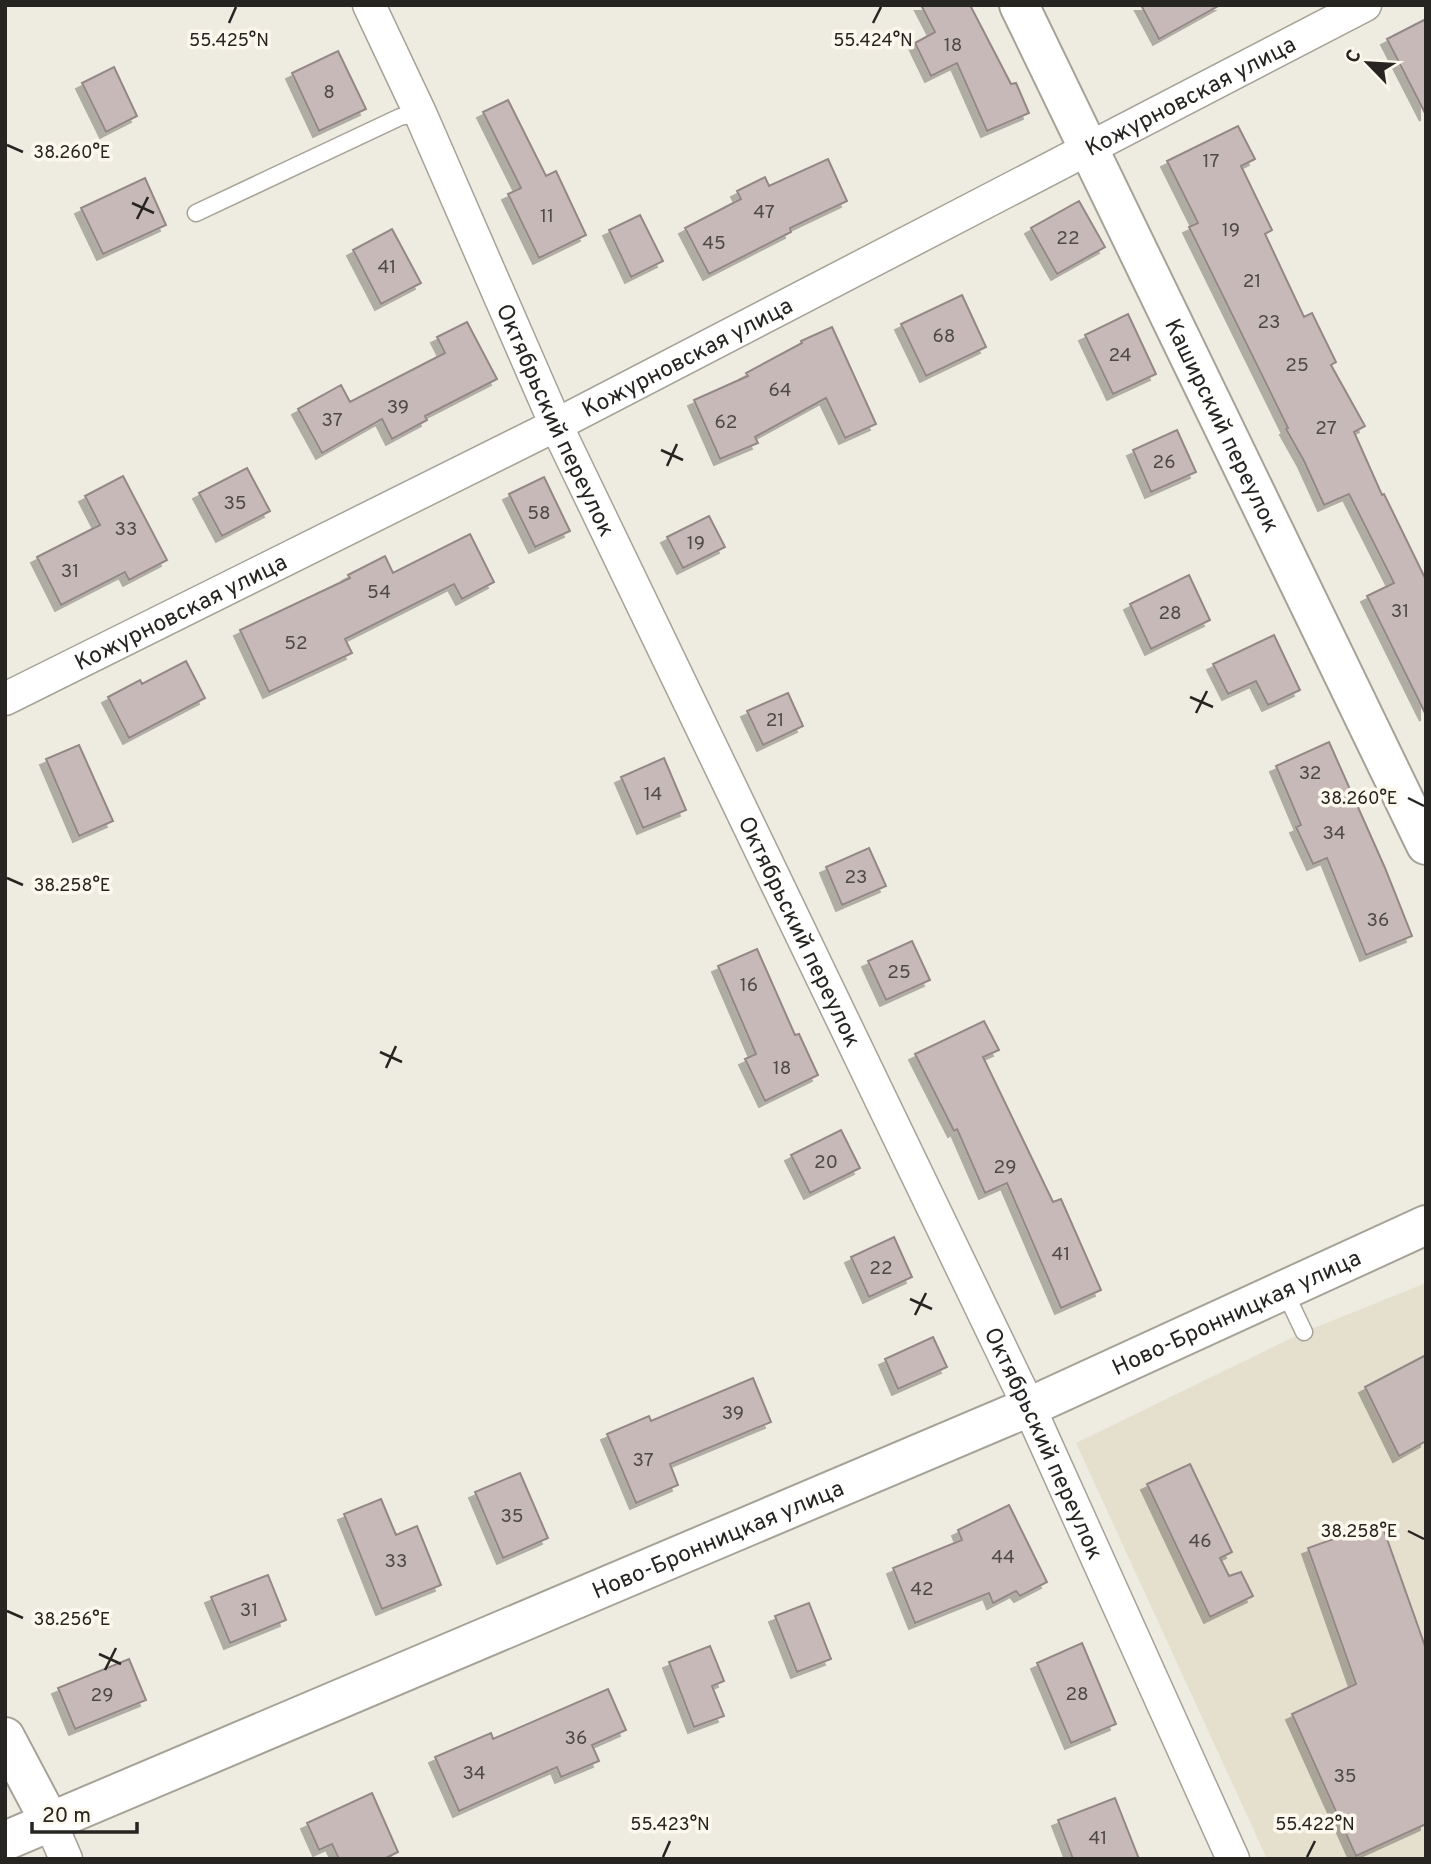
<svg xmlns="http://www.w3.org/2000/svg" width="1431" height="1864" viewBox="0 0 1431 1864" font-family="Overpass,sans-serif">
	<defs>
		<filter id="shadow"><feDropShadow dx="-6" dy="6" stdDeviation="0" flood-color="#0004"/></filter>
	</defs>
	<rect width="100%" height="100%" fill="#eeebe0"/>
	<!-- built -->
	<path fill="#e5e0ce" d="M1426 1283V1859H1267L1076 1443 1304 1332Z"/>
	<!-- building -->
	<path fill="#c6b9b7" stroke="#948886" stroke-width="2" filter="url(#shadow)" d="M921 5H970L1011 84 1016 83 1029 113 987 131 957 63 931 76 915 43 935 32Z
		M1141 5H1220L1159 39Z
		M1426 19V115L1387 39Z
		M338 51 366 109 319 131 292 73Z
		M114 67 137 116 106 132 82 83Z
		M508 100 546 176 556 171 586 235 539 258 508 194 521 188 483 112Z
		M1238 126 1255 159 1241 166 1272 230 1265 234 1304 317 1312 313 1336 362 1331 365 1365 426 1354 432 1382 495 1384 494 1426 580V715L1367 596 1394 583 1349 494 1324 505 1304 461 1286 429 1288 428 1189 227 1198 223 1167 161Z
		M828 159 847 201 790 228 791 232 709 274 685 228 741 199 737 191 765 177 769 186Z
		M145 178 166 225 103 254 81 208Z
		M1079 201 1105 247 1057 274 1031 228Z
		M640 215 663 261 631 277 609 230Z
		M392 229 421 283 381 304 353 250Z
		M962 295 986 347 926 376 901 324Z
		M1128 314 1156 374 1113 394 1085 335Z
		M467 322 497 379 425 416 427 420 392 439 382 419 322 453 298 409 341 385 350 402 445 353 437 337Z
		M832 327 876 424 845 438 826 398 755 437 758 443 720 459 694 400 748 376 746 373 802 343 801 341Z
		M1177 430 1196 472 1151 492 1133 450Z
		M247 468 270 511 222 536 199 493Z
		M123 476 167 560 129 580 125 572 61 605 37 557 100 525 85 496Z
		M544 477 570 531 535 547 509 494Z
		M709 516 725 547 683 568 667 537Z
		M470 534 494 582 462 599 454 584 345 639 352 653 269 692 240 630 350 578 348 575 385 556 393 573Z
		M1189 575 1210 620 1151 649 1130 604Z
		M1274 635 1300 690 1268 705 1256 681 1228 694 1213 664Z
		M186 661 205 698 129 738 108 697 140 680 142 684Z
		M788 693 803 726 763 745 747 711Z
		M1329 742 1385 868 1412 936 1366 955 1327 858 1313 864 1296 827 1301 825 1276 766Z
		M79 745 113 821 79 836 46 759Z
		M664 758 686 810 643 828 621 777Z
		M869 848 886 886 842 905 826 867Z
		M912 941 930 980 886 1000 868 961Z
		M757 949 795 1035 799 1034 818 1075 765 1101 745 1059 756 1054 718 966Z
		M984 1021 999 1050 983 1057 1053 1202 1061 1199 1101 1290 1061 1308 1007 1183 985 1193 957 1129 954 1131 915 1054Z
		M841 1130 860 1168 810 1193 791 1155Z
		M894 1237 912 1277 869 1297 851 1257Z
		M933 1337 947 1367 898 1389 885 1359Z
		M1426 1355V1441L1399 1456 1365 1387Z
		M753 1378 771 1422 670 1464 678 1485 636 1503 607 1434 649 1416 651 1421Z
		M1190 1464 1232 1552 1220 1558 1229 1576 1241 1572 1253 1596 1210 1617 1147 1484Z
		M520 1473 548 1538 503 1558 475 1492Z
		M381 1499 396 1535 417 1526 441 1585 382 1609 344 1514Z
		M1009 1505 1047 1582 1020 1596 1016 1591 993 1603 989 1593 915 1623 893 1568 962 1540 958 1530Z
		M1381 1522 1426 1649V1824L1356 1856 1292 1714 1356 1684 1308 1548Z
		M268 1575 286 1620 230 1643 211 1597Z
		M809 1603 831 1659 797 1672 775 1616Z
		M1082 1643 1116 1724 1071 1743 1037 1663Z
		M710 1646 724 1681 712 1686 724 1716 694 1727 669 1662Z
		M129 1659 146 1700 75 1729 58 1688Z
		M608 1689 626 1730 592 1745 599 1761 561 1777 557 1767 459 1811 435 1757 491 1733 493 1739Z
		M372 1793 398 1852 384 1859H339L332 1844 319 1850 307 1823Z
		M1115 1798 1139 1859H1073L1058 1820Z"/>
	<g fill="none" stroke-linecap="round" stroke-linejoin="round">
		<defs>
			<path id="lane" d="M196 213 400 117 420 113
				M1284 1290 1304 1332"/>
			<g id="street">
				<path id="s1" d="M369 5 420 113 556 425 1029 1407 1233 1859"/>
				<path id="s2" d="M5 699 556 425 1365 5"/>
				<path d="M50 1822 66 1859"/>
			</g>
			<g id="secondary">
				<path id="s3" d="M1019 5 1426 845"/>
				<path d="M5 1737 50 1822"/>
				<path id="s4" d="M5 1841 1029 1407 1426 1225"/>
			</g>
		</defs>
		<!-- lane casing -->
		<use href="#lane" stroke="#a5a297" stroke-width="19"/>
		<!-- street casing -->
		<use href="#street" stroke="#a5a297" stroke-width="35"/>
		<!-- secondary casing -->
		<use href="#secondary" stroke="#a5a297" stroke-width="42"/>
		<!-- lane -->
		<use href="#lane" stroke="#fff" stroke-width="16"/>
		<!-- street -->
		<use href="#street" stroke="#fff" stroke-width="32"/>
		<!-- secondary -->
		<use href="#secondary" stroke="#fff" stroke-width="38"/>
	</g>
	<!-- ticks -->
	<path fill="none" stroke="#272521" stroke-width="2.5" d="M229 23 236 7M873 23 881 7M7 145 23 152M132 203 154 213M137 219 148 197M661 450 683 460M667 466 677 444M1190 697 1213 707M1196 713 1207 691M1408 798 1424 806M7 878 23 885M380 1052 402 1062M386 1068 396 1046M910 1299 932 1309M915 1315 926 1293M1408 1531 1424 1539M7 1611 23 1618M99 1654 121 1664M105 1670 116 1648M663 1857 670 1841M1307 1857 1315 1841"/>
	<g text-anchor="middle" stroke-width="7" stroke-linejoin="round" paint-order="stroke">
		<!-- number labels -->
		<g font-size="19" fill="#4f4a46">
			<text x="953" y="51">18</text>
			<text x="329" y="98">8</text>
			<text x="1211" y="167">17</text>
			<text x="764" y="218">47</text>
			<text x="547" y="222">11</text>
			<text x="1231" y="236">19</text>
			<text x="1068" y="244">22</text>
			<text x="714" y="249">45</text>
			<text x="387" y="273">41</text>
			<text x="1252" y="287">21</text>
			<text x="1269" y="328">23</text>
			<text x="944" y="342">68</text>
			<text x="1120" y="361">24</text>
			<text x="1297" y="371">25</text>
			<text x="780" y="396">64</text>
			<text x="398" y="413">39</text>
			<text x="332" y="426">37</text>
			<text x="726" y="428">62</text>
			<text x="1326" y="434">27</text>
			<text x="1164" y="468">26</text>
			<text x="235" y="509">35</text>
			<text x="539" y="519">58</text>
			<text x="126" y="535">33</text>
			<text x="696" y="549">19</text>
			<text x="70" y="577">31</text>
			<text x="379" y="598">54</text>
			<text x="1400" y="617">31</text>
			<text x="1170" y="619">28</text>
			<text x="296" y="649">52</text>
			<text x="775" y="726">21</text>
			<text x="1310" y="779">32</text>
			<text x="653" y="800">14</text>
			<text x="1334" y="839">34</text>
			<text x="856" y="883">23</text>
			<text x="1378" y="926">36</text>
			<text x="899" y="978">25</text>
			<text x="749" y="991">16</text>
			<text x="782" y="1074">18</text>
			<text x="826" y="1168">20</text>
			<text x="1005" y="1173">29</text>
			<text x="1061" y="1260">41</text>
			<text x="881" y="1274">22</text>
			<text x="733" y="1419">39</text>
			<text x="643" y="1466">37</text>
			<text x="512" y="1522">35</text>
			<text x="1200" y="1547">46</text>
			<text x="1003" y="1563">44</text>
			<text x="396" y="1567">33</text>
			<text x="922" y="1595">42</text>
			<text x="249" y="1616">31</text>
			<text x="1077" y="1700">28</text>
			<text x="102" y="1701">29</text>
			<text x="576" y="1744">36</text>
			<text x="474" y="1779">34</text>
			<text x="1345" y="1782">35</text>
			<text x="1098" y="1844">41</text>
		</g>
		<!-- street labels -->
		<g font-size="23" fill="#272521" stroke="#fcf8ed">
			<text dy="8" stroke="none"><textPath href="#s2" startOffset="1330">Кожурновская улица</textPath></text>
			<text dy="8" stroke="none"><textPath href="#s2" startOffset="763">Кожурновская улица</textPath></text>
			<text dy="8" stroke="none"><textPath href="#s1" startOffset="455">Октябрьский переулок</textPath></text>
			<text dy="8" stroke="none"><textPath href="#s3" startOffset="467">Каширский переулок</textPath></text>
			<text dy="8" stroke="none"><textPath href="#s2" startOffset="196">Кожурновская улица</textPath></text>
			<text dy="8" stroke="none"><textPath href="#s1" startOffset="1022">Октябрьский переулок</textPath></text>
			<text dy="8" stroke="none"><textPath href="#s4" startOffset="1340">Ново-Бронницкая улица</textPath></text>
			<text dy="8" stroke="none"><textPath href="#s1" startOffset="1589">Октябрьский переулок</textPath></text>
			<text dy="8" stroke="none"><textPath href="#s4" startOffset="774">Ново-Бронницкая улица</textPath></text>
		</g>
	</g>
	<g font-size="18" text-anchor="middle" fill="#272521" stroke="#fcf8ed" stroke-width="7" stroke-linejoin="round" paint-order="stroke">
		<text x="229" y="46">55.425°N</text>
		<text x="873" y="46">55.424°N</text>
		<text x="72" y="158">38.260°E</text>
		<text x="1359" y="804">38.260°E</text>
		<text x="72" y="891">38.258°E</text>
		<text x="1359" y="1537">38.258°E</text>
		<text x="72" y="1625">38.256°E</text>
		<text x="670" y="1830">55.423°N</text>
		<text x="1315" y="1830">55.422°N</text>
	</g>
	<!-- border -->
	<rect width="1431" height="1864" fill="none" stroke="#272521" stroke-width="14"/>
	<!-- north arrow -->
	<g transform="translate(1368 63) rotate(295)" stroke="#fcf8ed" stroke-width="5" paint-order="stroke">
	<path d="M0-5L12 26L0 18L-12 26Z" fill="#272521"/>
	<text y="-10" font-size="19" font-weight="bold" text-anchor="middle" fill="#272521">С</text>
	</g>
	<!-- scale -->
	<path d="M32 1822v10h105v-10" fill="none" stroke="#272521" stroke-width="3.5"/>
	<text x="42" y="1822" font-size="21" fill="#272521" stroke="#fcf8ed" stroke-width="5" paint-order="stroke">20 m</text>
</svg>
